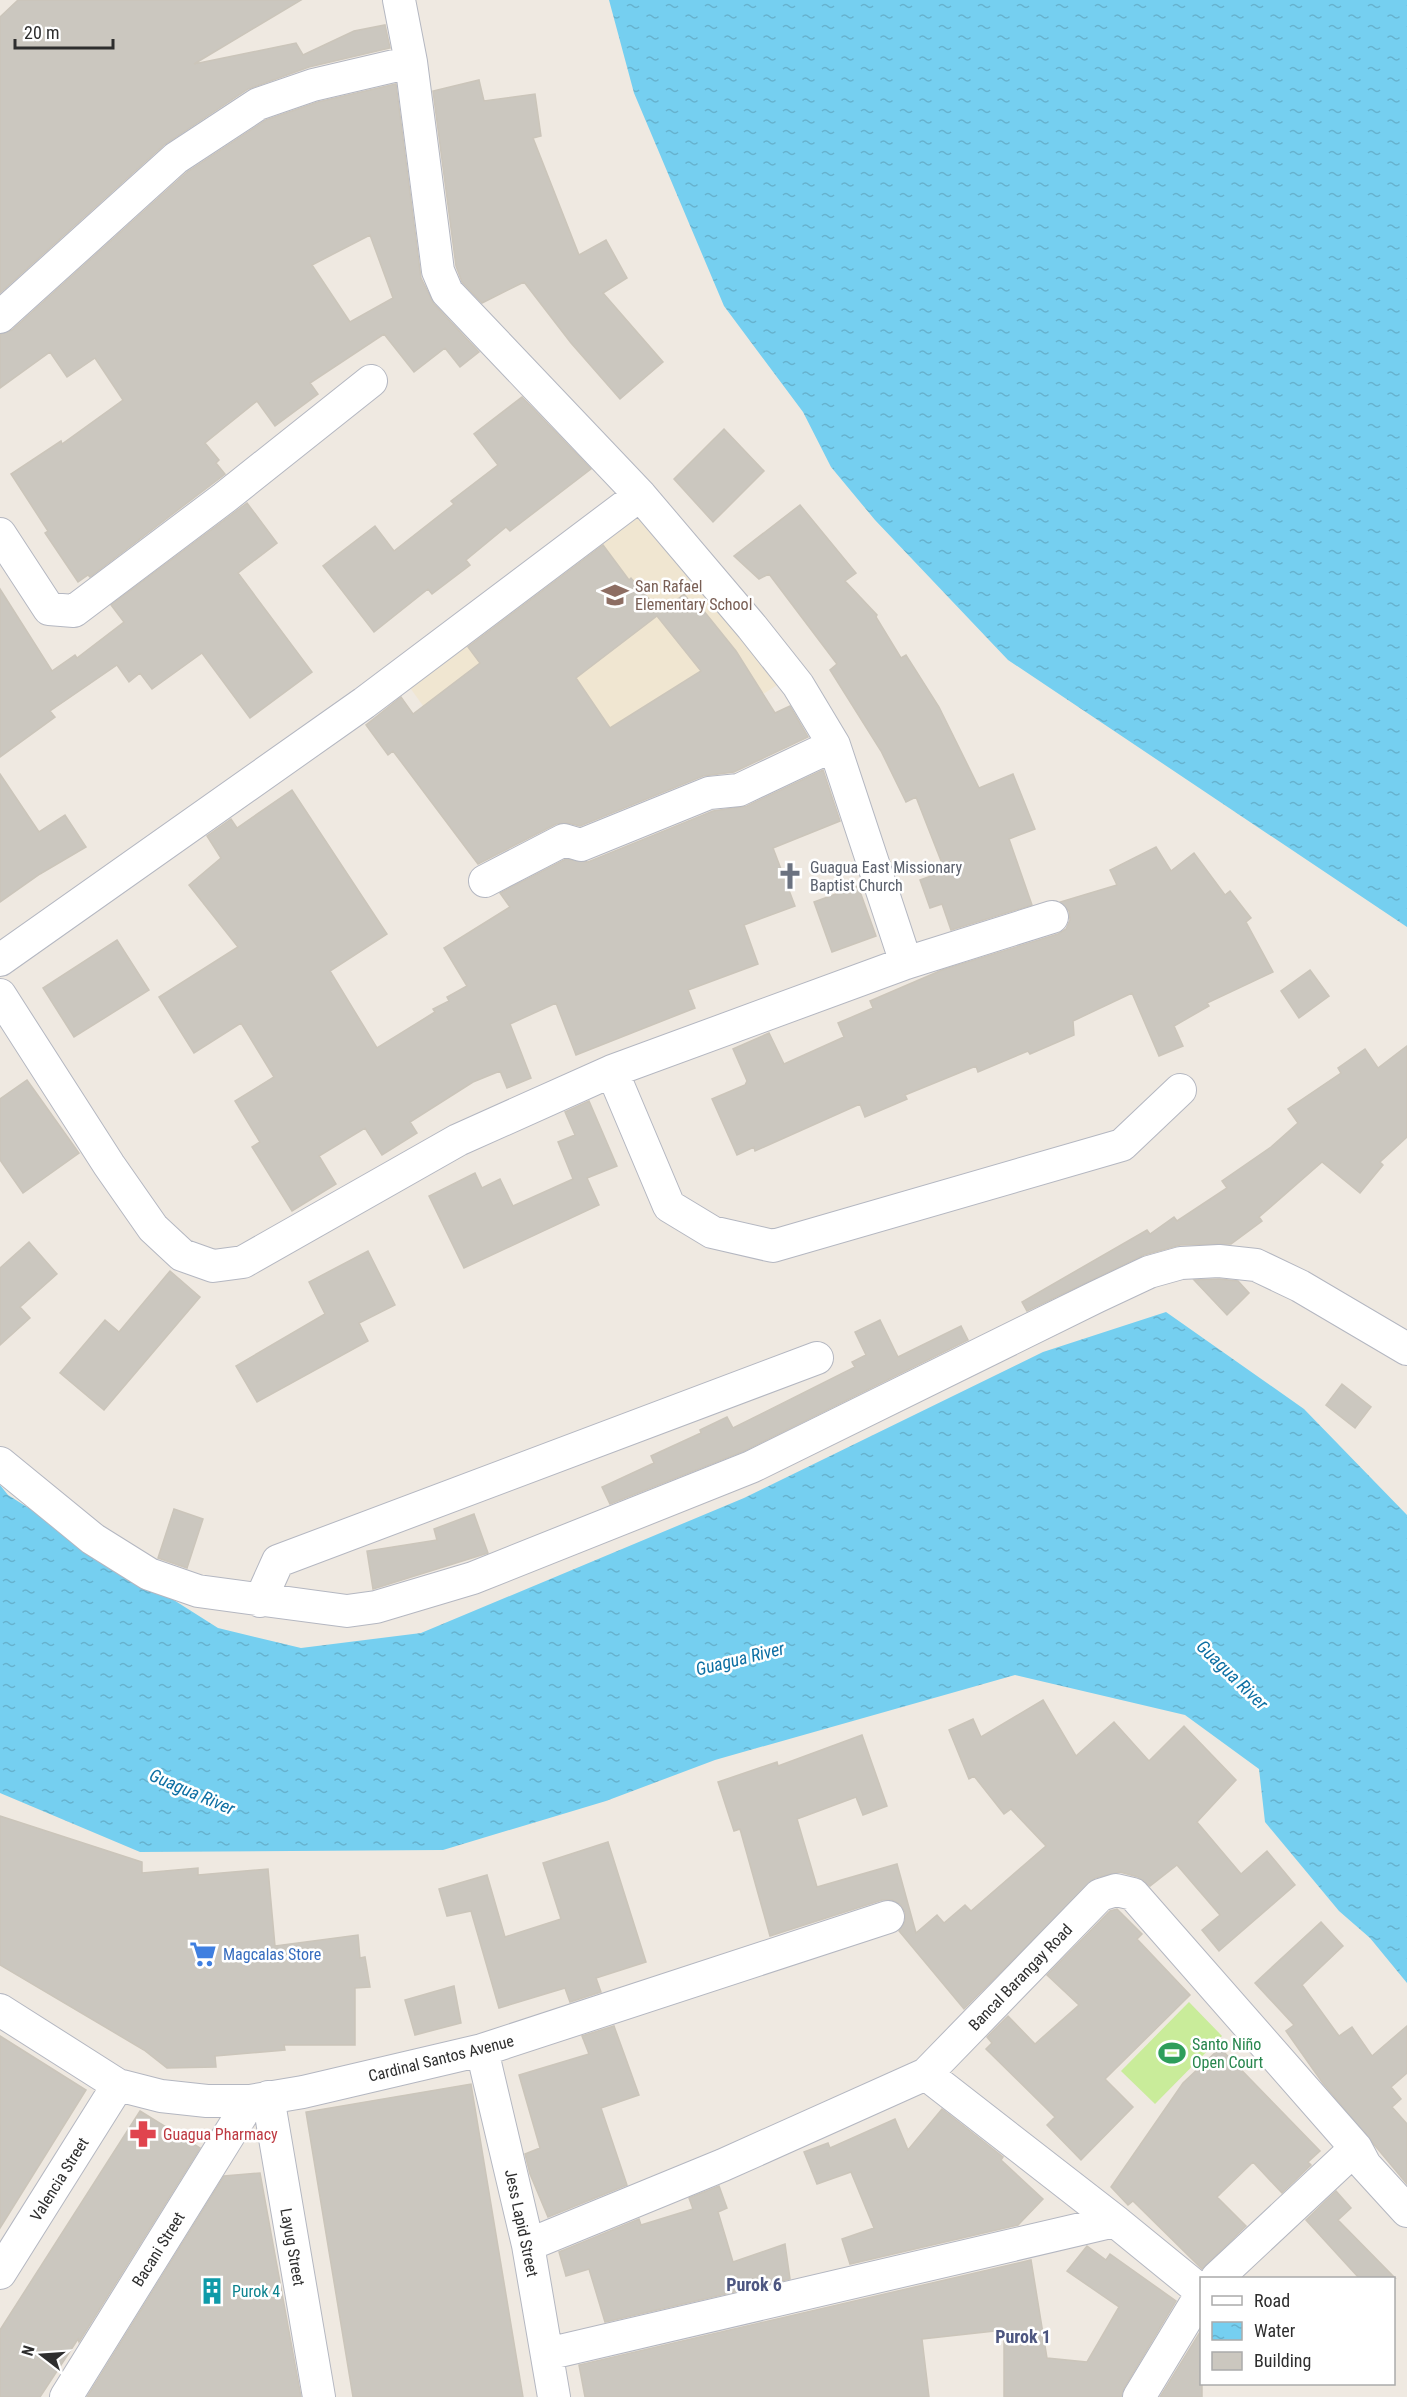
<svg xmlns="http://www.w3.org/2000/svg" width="1407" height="2397" viewBox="0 0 1407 2397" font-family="'Roboto Condensed',sans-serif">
	<defs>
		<pattern id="water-ripples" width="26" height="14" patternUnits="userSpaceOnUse" patternTransform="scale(1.5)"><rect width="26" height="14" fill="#75cff0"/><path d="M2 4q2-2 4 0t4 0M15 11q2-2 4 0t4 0" fill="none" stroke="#66b2ce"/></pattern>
	</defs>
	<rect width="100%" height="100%" fill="#efe9e1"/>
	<!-- education -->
	<path fill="#f0e6d1" d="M637 508 782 682 660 760 499 812 406 682Z"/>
	<!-- pitch -->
	<path fill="#c9ec9a" d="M1189 2002 1222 2036 1155 2104 1121 2071Z"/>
	<!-- water -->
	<path fill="url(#water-ripples)" d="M609 0H1407V927L1008 660 875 520 831 467 803 412 724 306 634 93Z
		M1166 1312 1304 1409 1407 1515V1983L1370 1938 1339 1911 1265 1822 1259 1769 1185 1715 1015 1675 715 1760 606 1801 443 1850 140 1852 0 1793V1485L8 1495 218 1628 301 1648 421 1633 744 1498 1043 1352Z"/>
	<!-- building -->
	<path fill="#cbc7bf" stroke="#cbc5ba" stroke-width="1.5" fill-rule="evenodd" d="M18 0H301L194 64 296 43 303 55 354 31 385 25 390 48 309 67 248 89 164 145 0 293V17Z
		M479 80 484 101 535 94 541 136 533 138 579 255 606 240 627 278 603 293 663 362 620 399 571 343 524 282 482 303 462 282 456 266 433 91Z
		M396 84 421 278 434 304 479 352 460 367 445 348 414 372 384 334 310 383 318 394 275 426 257 401 205 443 219 460 216 463 225 474 90 577 88 575 78 582 45 533 48 531 11 474 61 441 62 444 123 400 95 358 67 377 50 352 0 388V334L12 330 187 172 266 120 318 102ZM370 235 393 298 350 322 312 265Z
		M522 397 591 469 510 531 506 527 466 560 470 565 432 594 428 589 374 632 323 566 375 526 394 551 454 504 451 501 498 465 474 434Z
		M724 429 764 471 713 522 674 479Z
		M247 503 277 543 238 573 312 672 250 718 202 653 152 689 140 673 129 682 117 665 50 711 55 717 0 757V589L52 671 75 655 77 658 124 622 111 605Z
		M800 505 856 573 845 581 877 615 876 617 901 658 906 655 939 707 979 788 1013 774 1035 829 1009 839 1032 905 951 930 942 904 930 908 920 880 945 871 916 797 906 802 881 751 830 670 837 664 769 574 759 579 734 556Z
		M603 545 629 580 631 578 661 613 684 594 691 603 695 600 736 651 775 713 790 706 808 737 734 772 703 776 580 826 568 823 556 824 478 864 393 751 388 755 366 725 401 697 413 714 480 663 468 647ZM657 616 701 671 610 728 576 678Z
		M823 770 840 821 773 848 795 906 744 925 758 964 688 990 695 1008 576 1055 556 1003 510 1024 531 1078 507 1088 500 1071 473 1082 410 1122 417 1133 382 1155 365 1128 319 1156 336 1184 292 1211 252 1147 260 1142 235 1101 274 1077 241 1023 194 1053 159 997 238 947 189 885 221 858 207 836 231 819 237 828 292 790 387 934 330 971 377 1048 435 1012 433 1009 449 1001 447 997 467 986 444 948 510 907 500 893 566 859 588 862 713 811 747 806Z
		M0 774 39 832 65 815 86 847 40 874 0 902Z
		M1156 847 1171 871 1194 853 1225 895 1230 891 1251 918 1246 922 1273 972 1207 1003 1209 1006 1174 1026 1183 1046 1159 1056 1132 993 1073 1021 1074 1035 1030 1054 1028 1051 978 1072 976 1066 905 1095 907 1099 865 1117 860 1104 755 1151 754 1147 737 1155 712 1099 745 1085 747 1081 733 1049 769 1033 784 1064 844 1037 838 1023 873 1008 870 1001 942 970 1058 934 1066 929 1070 920 1069 911 1060 902 1117 885 1110 870Z
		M858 886 876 936 832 952 814 902Z
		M117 940 149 990 74 1037 43 988Z
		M1310 970 1329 996 1299 1018 1281 991Z
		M1407 1046V1137L1380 1162 1383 1165 1360 1193 1322 1162 1259 1217 1262 1221 1231 1244 1180 1245 1144 1255 1027 1311 1022 1302 1147 1230 1150 1234 1174 1217 1177 1221 1227 1188 1222 1181 1271 1147 1298 1123 1288 1109 1341 1073 1338 1068 1365 1049 1378 1068Z
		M27 1080 79 1153 23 1193 0 1160V1099Z
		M589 1101 617 1166 587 1178 599 1205 464 1268 429 1196 475 1173 482 1188 500 1179 513 1206 573 1179 558 1142 575 1135 565 1112Z
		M29 1242 57 1274 20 1307 30 1318 0 1345V1268Z
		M368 1251 395 1305 359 1323 368 1341 257 1402 236 1366 325 1314 309 1282Z
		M170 1271 200 1297 104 1410 60 1373 105 1320 119 1332Z
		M1219 1279 1238 1281 1249 1293 1227 1315 1194 1280Z
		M880 1320 898 1357 961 1326 968 1340 744 1451 610 1504 602 1487 654 1463 651 1456 701 1433 700 1430 727 1417 733 1428 855 1367 852 1362 866 1355 855 1332Z
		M1342 1384 1371 1407 1355 1428 1326 1405Z
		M174 1509 203 1519 187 1568 158 1558Z
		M474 1514 488 1553 373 1589 367 1551 437 1540 434 1529Z
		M1043 1700 1076 1756 1114 1722 1149 1761 1184 1726 1236 1780 1197 1822 1241 1874 1267 1851 1295 1885 1219 1951 1202 1930 1220 1915 1177 1865 1150 1886 1138 1877 1120 1872 1095 1878 964 2009 899 1931 905 1921V1912L900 1904 892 1900H882L770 1936 740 1829 734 1831 718 1782 777 1762 778 1766 862 1735 887 1806 863 1815 856 1797 797 1819 817 1887 897 1864 916 1933 937 1915 944 1923 965 1905 971 1911 1046 1846 1011 1809 1004 1814 974 1776 969 1779 949 1730 973 1719 981 1737Z
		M0 1816 142 1862V1873L198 1868V1875L268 1869 275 1946 358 1935 360 1958 365 1957 370 1987 355 1988V2045H284L285 2050 215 2056 216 2067 167 2068 144 2050 0 1965Z
		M608 1842 646 1962 596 1978 601 1992 570 2002 565 1988 499 2008 471 1911 447 1916 439 1889 487 1875 505 1937 561 1919 543 1863Z
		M1117 1909 1142 1934 1137 1939 1190 1995 1105 2079 1133 2107 1081 2160 1047 2125 1055 2117 986 2049 992 2043 987 2037 1008 2016 1035 2044 1079 2005 1047 1975 1110 1911Z
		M1321 1922 1343 1946 1302 1985 1339 2036 1352 2027 1372 2056 1407 2026V2073L1391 2087 1401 2099 1392 2107 1407 2124V2184L1322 2082 1286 2031 1294 2025 1255 1983Z
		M454 1986 461 2023 415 2035 405 2000Z
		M614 2026 639 2095 601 2108 627 2185 548 2217 530 2174 525 2154 540 2148 519 2075 589 2054 582 2036Z
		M0 2036 86 2090 0 2228Z
		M1220 2048 1320 2151 1308 2162 1311 2165 1282 2193 1253 2162 1217 2197 1246 2226 1202 2269 1133 2201 1128 2205 1111 2187 1183 2083Z
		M471 2084 523 2397H353L306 2112Z
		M942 2109 1003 2157 1001 2160 1043 2199 1018 2225 850 2264 842 2239 874 2228 851 2172 817 2184 804 2152 828 2143 830 2148 895 2119 908 2150Z
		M140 2111 200 2148 79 2342 78 2339 40 2397H0V2330Z
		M260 2173 301 2397H87L224 2176Z
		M719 2186 727 2208 718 2212 733 2262 785 2244 790 2279 605 2322 589 2269 566 2276 559 2252 639 2219 641 2225 693 2209 689 2198Z
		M1336 2191 1351 2208 1338 2220 1395 2278H1359L1306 2220Z
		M1087 2246 1106 2260 1110 2254 1176 2301 1124 2388 1121 2397H1004V2330L922 2339 929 2397H585L579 2365 1031 2260 1047 2358 1087 2362 1119 2307 1067 2271Z
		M1202 2329V2397H1160Z"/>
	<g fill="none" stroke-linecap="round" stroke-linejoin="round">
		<defs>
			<path id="street" d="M399 0 411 62 438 271 447 292 640 495 752 627 798 685 834 745 906 963
				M0 317 176 158 258 104 313 85 411 62
				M0 534 49 609 74 611 224 498 371 381
				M485 881 564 840 581 845 709 793 739 790 834 745
				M0 960 364 703 640 495
				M0 995 109 1165 153 1228 182 1255 213 1266 243 1262 458 1140 612 1071 906 963 1052 917
				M612 1071 669 1206 712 1232 773 1246 1122 1145 1180 1090
				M0 1463 93 1539 149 1574 198 1591 347 1611 376 1607 473 1578 751 1467 1096 1297 1149 1272 1181 1263 1219 1261 1256 1265 1300 1286 1407 1349
				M260 1601 278 1561 817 1358
				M0 2010 118 2085 161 2096 207 2101H250L303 2092 482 2050 888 1917
				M482 2050 528 2245 554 2397
				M926 2074 1115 2221 1202 2292
				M268 2097 319 2397
				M528 2245 723 2165 926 2074 1100 1895 1116 1890 1133 1894 1356 2148 1365 2165 1407 2211
				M0 2273 118 2085
				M1217 2278 1356 2148
				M547 2354 1115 2221
				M66 2397 250 2101
				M1139 2397 1202 2293"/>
		</defs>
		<!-- street casing -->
		<use href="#street" stroke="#b4b7c1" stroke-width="34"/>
		<!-- street -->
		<use href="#street" stroke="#fff" stroke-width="32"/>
	</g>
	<!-- icons -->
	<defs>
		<symbol id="school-bare" viewBox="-9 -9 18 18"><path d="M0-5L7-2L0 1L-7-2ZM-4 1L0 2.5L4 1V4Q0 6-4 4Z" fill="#8d6e63" stroke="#fff" stroke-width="2.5" paint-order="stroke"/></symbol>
		<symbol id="church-bare" viewBox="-9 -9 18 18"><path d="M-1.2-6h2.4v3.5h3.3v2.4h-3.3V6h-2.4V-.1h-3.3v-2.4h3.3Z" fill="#6b7280" stroke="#fff" stroke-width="2.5" paint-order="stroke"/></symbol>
		<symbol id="supermarket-bare" viewBox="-9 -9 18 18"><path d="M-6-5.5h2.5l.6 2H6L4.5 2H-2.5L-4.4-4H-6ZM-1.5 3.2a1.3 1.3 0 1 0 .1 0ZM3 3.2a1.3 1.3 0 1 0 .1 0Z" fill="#3f7fe0" stroke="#fff" stroke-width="2.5" paint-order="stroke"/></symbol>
		<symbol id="stadium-bare" viewBox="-9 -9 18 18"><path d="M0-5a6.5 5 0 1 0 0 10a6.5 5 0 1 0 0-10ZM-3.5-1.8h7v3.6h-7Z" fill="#2e9e5b" stroke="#fff" stroke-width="2.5" paint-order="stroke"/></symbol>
		<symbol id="pharmacy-bare" viewBox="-9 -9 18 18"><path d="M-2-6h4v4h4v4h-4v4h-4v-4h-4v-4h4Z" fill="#e0444e" stroke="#fff" stroke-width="2.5" paint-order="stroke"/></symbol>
		<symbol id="building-bare" viewBox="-9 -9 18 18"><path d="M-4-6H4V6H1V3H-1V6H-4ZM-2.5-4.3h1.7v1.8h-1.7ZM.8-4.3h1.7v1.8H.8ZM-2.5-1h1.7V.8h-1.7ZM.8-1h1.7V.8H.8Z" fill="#0f9aa8" stroke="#fff" stroke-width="2.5" paint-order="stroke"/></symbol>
	</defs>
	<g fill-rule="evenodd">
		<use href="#school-bare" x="596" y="576" width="38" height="38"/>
		<use href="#church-bare" x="771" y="857" width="38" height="38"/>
		<use href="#supermarket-bare" x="184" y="1935" width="38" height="38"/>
		<use href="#stadium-bare" x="1153" y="2034" width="38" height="38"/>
		<use href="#pharmacy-bare" x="124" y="2115" width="38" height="38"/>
		<use href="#building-bare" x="193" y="2272" width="38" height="38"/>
	</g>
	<g text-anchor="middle" stroke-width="5" stroke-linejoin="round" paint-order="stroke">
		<!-- education labels -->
		<g font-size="16" fill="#785e54" stroke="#fff" text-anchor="start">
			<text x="635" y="592">San Rafael<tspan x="635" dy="18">Elementary School</tspan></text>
		</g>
		<!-- worship labels -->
		<g font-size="16" fill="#5b616d" stroke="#fff" text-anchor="start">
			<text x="810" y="873">Guagua East Missionary<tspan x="810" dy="18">Baptist Church</tspan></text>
		</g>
		<!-- shop labels -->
		<g font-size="16" fill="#366cbe" stroke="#fff" text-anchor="start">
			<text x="223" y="1960">Magcalas Store</text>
		</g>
		<!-- street labels -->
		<g font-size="16" fill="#2e2e2e" stroke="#fff">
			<text transform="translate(1020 1977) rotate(-46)" y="6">Bancal Barangay Road</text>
			<text transform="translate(441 2058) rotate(-14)" y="6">Cardinal Santos Avenue</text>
			<text transform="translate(59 2179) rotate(-58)" y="6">Valencia Street</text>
			<text transform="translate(522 2223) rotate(78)" y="6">Jess Lapid Street</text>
			<text transform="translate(293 2247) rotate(80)" y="6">Layug Street</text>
			<text transform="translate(158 2249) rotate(-58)" y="6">Bacani Street</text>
		</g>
		<!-- leisure labels -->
		<g font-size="16" fill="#27864d" stroke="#fff" text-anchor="start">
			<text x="1192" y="2050">Santo Niño<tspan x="1192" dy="18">Open Court</tspan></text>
		</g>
		<!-- health labels -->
		<g font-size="16" fill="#be3a42" stroke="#fff" text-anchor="start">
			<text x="163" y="2140">Guagua Pharmacy</text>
		</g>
		<!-- culture labels -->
		<g font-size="16" fill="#0d838f" stroke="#fff" text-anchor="start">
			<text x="232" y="2297">Purok 4</text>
		</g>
		<!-- water labels -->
		<g font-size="18" font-style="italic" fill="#0d6fa3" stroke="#fff">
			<text transform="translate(740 1659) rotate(-14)" y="6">Guagua River</text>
			<text transform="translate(1232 1675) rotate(44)" y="6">Guagua River</text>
			<text transform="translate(192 1792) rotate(23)" y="6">Guagua River</text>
		</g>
		<!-- neighbourhood labels -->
		<g font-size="18" font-weight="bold" fill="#4d5680" stroke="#fff">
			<text x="754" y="2291">Purok 6</text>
			<text x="1023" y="2343">Purok 1</text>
		</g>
	</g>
	<!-- legend -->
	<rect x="1200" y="2277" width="195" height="108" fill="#ffffff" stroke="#ababab" stroke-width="1.5"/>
	<rect x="1212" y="2296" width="30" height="9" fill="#ffffff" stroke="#ababab" stroke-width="1.5"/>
	<text x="1254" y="2307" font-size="18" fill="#2e2e2e">Road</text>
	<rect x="1212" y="2322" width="30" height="18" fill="url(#water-ripples)" stroke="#ababab" stroke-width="1.5"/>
	<text x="1254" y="2337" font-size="18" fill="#2e2e2e">Water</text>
	<rect x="1212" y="2352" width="30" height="18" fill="#cbc7bf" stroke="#ababab" stroke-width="1.5"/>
	<text x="1254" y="2367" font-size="18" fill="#2e2e2e">Building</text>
	<!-- north arrow -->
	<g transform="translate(42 2355) rotate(287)" stroke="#ffffff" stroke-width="4.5" paint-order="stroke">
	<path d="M0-4.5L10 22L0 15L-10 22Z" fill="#2e2e2e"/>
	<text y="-9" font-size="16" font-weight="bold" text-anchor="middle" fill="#2e2e2e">N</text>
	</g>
	<!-- scale -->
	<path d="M15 39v9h98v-9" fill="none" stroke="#2e2e2e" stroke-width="3"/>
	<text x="24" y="39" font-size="18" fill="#2e2e2e" stroke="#ffffff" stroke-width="4.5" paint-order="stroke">20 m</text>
</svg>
